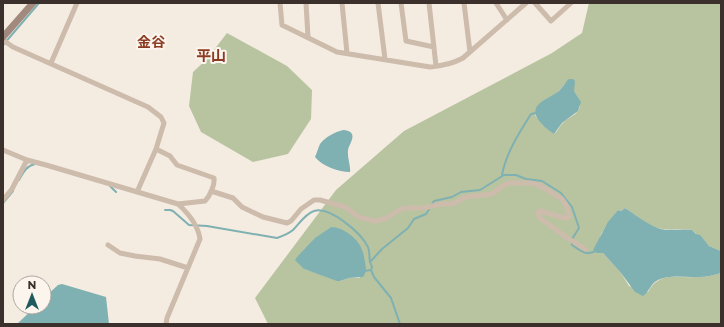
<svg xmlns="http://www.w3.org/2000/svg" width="724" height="327" viewBox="0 0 724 327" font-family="Montserrat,'Noto Sans JP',sans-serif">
	<rect width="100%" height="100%" fill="#f4ebe1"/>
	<!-- green -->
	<path fill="#b8c4a0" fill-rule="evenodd" d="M589 3H721V251L709 246 692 230C681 228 668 231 658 228 648 225 633 214 625 208L621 211 618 210 609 222 601 234 597 253H603L621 273 629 286 648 292C660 270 678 279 699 277 707 277 714 275 721 273V324H268L255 298 336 190 404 131 552 53 582 33ZM566 82C572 89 586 102 577 112 574 116 568 118 564 122 560 125 558 131 554 134L541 123 535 115C545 105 558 93 566 82ZM331 227C364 244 363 240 360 278H349L340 281 304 269 323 233Z
		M227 33 287 66 312 90 311 119 288 154 253 162 201 132 189 106 193 72 207 59Z"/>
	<!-- water -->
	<path fill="#7fb0b2" d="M569 79H573L575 81 574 91 581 102 578 111 562 123 554 134C544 127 527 114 540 103 546 98 553 96 559 91 563 87 565 82 569 79Z
		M343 130C347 130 350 131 352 134 354 139 349 145 348 150 347 158 351 166 350 172 339 172 322 166 315 157 317 153 318 148 320 144 325 137 335 132 343 130Z
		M625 208C634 214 647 224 658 228 668 232 681 228 692 230L696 234 700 235 709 246 721 251V273C714 275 707 277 699 277 685 278 671 274 658 280 651 283 649 292 643 296L635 292 621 273 603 253H597L593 250 608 222 618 210 621 211Z
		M331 227C343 227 359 239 362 250 364 254 364 258 365 262 366 268 367 272 363 277L349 278 340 281H337L304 269 295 260 297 257 315 238Z
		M62 284 106 297 109 324H17L35 307H44V298L58 285Z"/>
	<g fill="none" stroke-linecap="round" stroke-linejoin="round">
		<!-- stream -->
		<path stroke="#7fb0b2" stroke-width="2" d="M3 45 39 3
			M502 175C506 153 519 133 531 114L536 113
			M19 180C23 173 26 166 35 164
			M110 186 116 192
			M3 203 13 191
			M432 204 434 201 452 197 461 192 480 190 504 175H516L526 179 542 181 561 193 572 207 579 228 572 239V245C582 251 585 256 596 251
			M165 210H170L173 211 189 225 207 226 277 238C283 236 288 234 293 230 299 224 305 214 314 211 330 206 361 233 368 247 370 252 369 257 370 262
			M371 270 374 277 391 298 400 324
			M364 271 371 270 372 267 370 262 382 249 408 228 414 219 426 214 430 208"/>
		<!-- minor -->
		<path stroke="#cdbbac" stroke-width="5" d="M280 3 282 25 337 52 430 67C442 66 452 64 463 58L526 3
			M306 3 308 37
			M342 3 347 53
			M378 3 385 59
			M401 3 406 41 434 47
			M429 3 436 66
			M464 3 470 52
			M496 3 507 20
			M535 3 551 21 571 3
			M3 40 13 47 148 107 161 117 164 123 156 149 170 156 177 165 214 178C215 185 210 196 205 201L178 204
			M51 63 77 3
			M3 150 27 160 46 165 178 204C188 213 198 225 200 239L167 318 166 324
			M211 191 233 198 242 207 263 217 287 223 291 221 301 209 314 200H320L345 207 359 217 374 221 385 219 401 209 407 208H424L441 204H452L466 197 492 194 504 185 509 183H530L539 185 562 199 566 205 569 215 568 218H565L540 211 538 212V215L540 218 566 237 585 249
			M137 192 156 149
			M3 200 12 189 27 160
			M108 245 120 253 135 256 160 259 188 268"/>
		<!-- secondary -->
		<path stroke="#a18a7d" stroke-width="7" d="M3 37 33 3"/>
	</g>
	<g text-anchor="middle" stroke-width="4" stroke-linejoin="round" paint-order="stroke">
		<!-- neighbourhood labels -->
		<g font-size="14" font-weight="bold" fill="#8c3b22" stroke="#fbf5ee">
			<text x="151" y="47">金谷</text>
		</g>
		<!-- quarter labels -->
		<g font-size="15" font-weight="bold" fill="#8c3b22" stroke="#fbf5ee">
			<text x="211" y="61">平山</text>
		</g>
	</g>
	<!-- border -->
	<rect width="724" height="327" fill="none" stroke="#3b302b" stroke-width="8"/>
	<!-- north arrow -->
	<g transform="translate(32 295)"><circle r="19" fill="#fbf5ee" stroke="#aea6a0"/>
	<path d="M0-3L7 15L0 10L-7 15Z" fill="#1f5a5e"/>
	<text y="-6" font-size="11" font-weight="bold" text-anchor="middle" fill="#3b302b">N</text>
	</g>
</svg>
